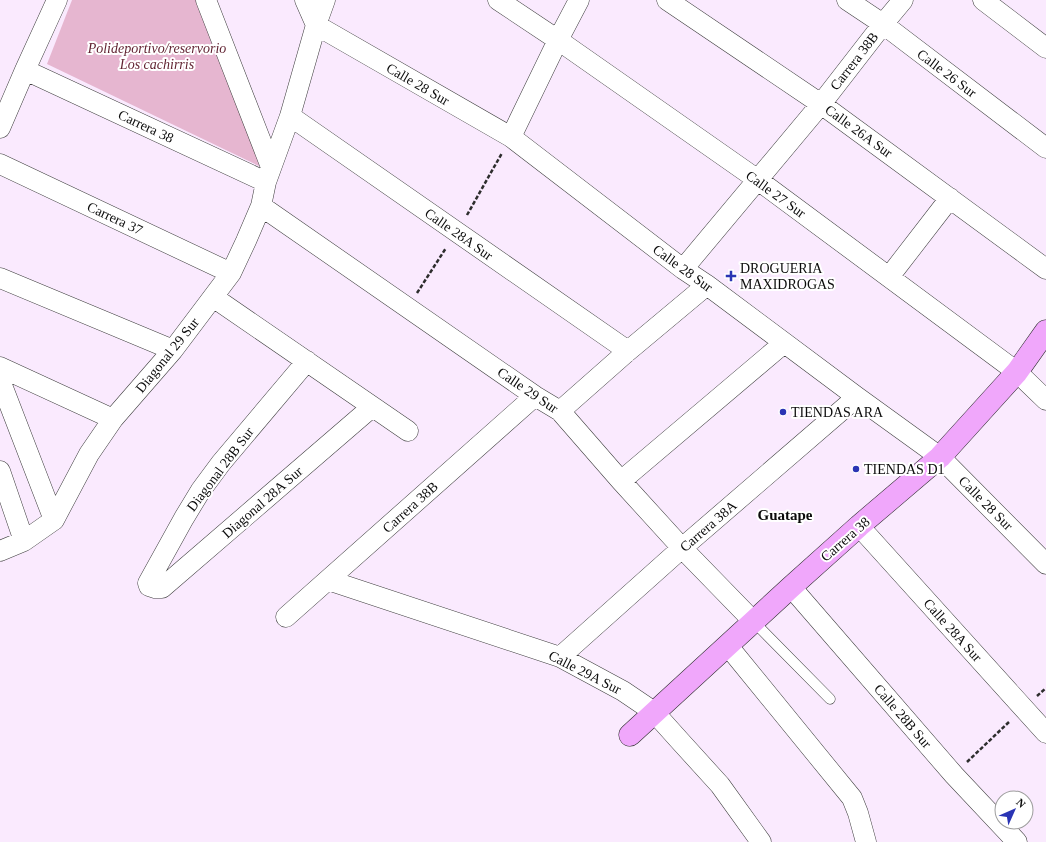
<svg xmlns="http://www.w3.org/2000/svg" width="1046" height="842" viewBox="0 0 1046 842" font-family="'Times New Roman',serif">
	<rect width="100%" height="100%" fill="#faeafe"/>
	<!-- park -->
	<path fill="#e6b6d0" d="M72 0H196L261 167 47 64Z"/>
	<g fill="none" stroke-linecap="round" stroke-linejoin="round">
		<defs>
			<path id="lane" d="M753 621 830 699"/>
			<path id="street" d="M206 0 271 167
				M305 0 316 25 511 137 683 269 707 285 857 397 940 457 1046 564
				M498 0 558 40 758 180 1017 372 1046 400
				M667 0 821 104 1046 269
				M847 0 883 24 1046 148
				M983 0 1046 48
				M25 70 266 182
				M290 116 628 351
				M0 128 25 70 57 0
				M511 137 558 40 579 0
				M0 164 231 273
				M261 206 535 396 560 411 621 481 682 548 753 621
				M683 269 821 104 883 24 903 0
				M889 277 950 198
				M0 278 173 350
				M213 297 408 431
				M307 361 221 463 201 490 184 518 148 583 149 586 155 588H162L372 407
				M0 367 113 419
				M0 380 54 520
				M560 411 628 351 707 285
				M0 471 24 541
				M621 481 784 343
				M859 526 1046 733
				M0 551 24 541 54 520 89 454 113 419 173 350 231 273 246 241 261 206 266 182 290 116 316 25 325 0
				M328 580 560 657 623 691 654 712 680 741 720 785 761 842
				M791 587 954 775 1017 842
				M286 617 535 396
				M728 646 852 798 858 813 866 842
				M560 657 682 548 857 397"/>
			<path id="secondary" d="M630 735 791 587 859 526 940 457 1017 372 1046 331"/>
		</defs>
		<!-- lane casing -->
		<use href="#lane" stroke="#3e3e3e" stroke-width="11"/>
		<!-- street casing -->
		<use href="#street" stroke="#3e3e3e" stroke-width="21"/>
		<!-- secondary casing -->
		<use href="#secondary" stroke="#2d2d2d" stroke-width="23"/>
		<!-- path -->
		<path stroke="#2d2d2d" stroke-width="2.5" stroke-dasharray="4 2" stroke-linecap="butt" d="M467 215 502 153
			M417 293 446 248
			M1037 696 1046 688
			M967 762 1010 721"/>
		<!-- lane -->
		<use href="#lane" stroke="#fff" stroke-width="10"/>
		<!-- street -->
		<use href="#street" stroke="#fff" stroke-width="20"/>
		<!-- secondary -->
		<use href="#secondary" stroke="#f0a7fb" stroke-width="22"/>
	</g>
	<!-- markers -->
	<g fill="#2a34b4" stroke="#fff" stroke-width="1.5">
		<path d="M729 270h4v4h4v4h-4v4h-4v-4h-4v-4h4z"/>
		<circle cx="783" cy="412" r="4"/>
		<circle cx="856" cy="469" r="4"/>
	</g>
	<g text-anchor="middle" stroke-width="4" stroke-linejoin="round" paint-order="stroke">
		<!-- park labels -->
		<g font-size="14" font-style="italic" fill="#5f1f2e" stroke="#fff">
			<text x="157" y="53">Polideportivo/reservorio<tspan x="157" dy="16">Los cachirris</tspan></text>
		</g>
		<!-- street labels -->
		<g font-size="14" fill="#0b0b0b" stroke="#fff">
			<text transform="translate(854 61) rotate(-52)" y="5">Carrera 38B</text>
			<text transform="translate(947 73) rotate(37)" y="5">Calle 26 Sur</text>
			<text transform="translate(418 84) rotate(30)" y="5">Calle 28 Sur</text>
			<text transform="translate(146 126) rotate(25)" y="5">Carrera 38</text>
			<text transform="translate(859 131) rotate(36)" y="5">Calle 26A Sur</text>
			<text transform="translate(776 194) rotate(36)" y="5">Calle 27 Sur</text>
			<text transform="translate(115 218) rotate(25)" y="5">Carrera 37</text>
			<text transform="translate(459 234) rotate(35)" y="5">Calle 28A Sur</text>
			<text transform="translate(683 268) rotate(36)" y="5">Calle 28 Sur</text>
			<text transform="translate(167 355) rotate(-51)" y="5">Diagonal 29 Sur</text>
			<text transform="translate(528 390) rotate(34)" y="5">Calle 29 Sur</text>
			<text transform="translate(220 469) rotate(-53)" y="5">Diagonal 28B Sur</text>
			<text transform="translate(262 502) rotate(-41)" y="5">Diagonal 28A Sur</text>
			<text transform="translate(986 503) rotate(45)" y="5">Calle 28 Sur</text>
			<text transform="translate(410 507) rotate(-42)" y="5">Carrera 38B</text>
			<text transform="translate(708 526) rotate(-41)" y="5">Carrera 38A</text>
			<text transform="translate(845 539) rotate(-41)" y="5">Carrera 38</text>
			<text transform="translate(953 630) rotate(48)" y="5">Calle 28A Sur</text>
			<text transform="translate(585 672) rotate(27)" y="5">Calle 29A Sur</text>
			<text transform="translate(903 716) rotate(49)" y="5">Calle 28B Sur</text>
		</g>
		<!-- poi labels -->
		<g font-size="14" fill="#0b0b0b" stroke="#fff" text-anchor="start">
			<text x="740" y="273">DROGUERIA<tspan x="740" dy="16">MAXIDROGAS</tspan></text>
			<text x="791" y="417">TIENDAS ARA</text>
			<text x="864" y="474">TIENDAS D1</text>
		</g>
		<!-- neighbourhood labels -->
		<g font-size="15" font-weight="bold" fill="#0b0b0b" stroke="#fff">
			<text x="785" y="520">Guatape</text>
		</g>
	</g>
	<!-- north arrow -->
	<g transform="translate(1014 810) rotate(45)"><circle r="19" fill="#ffffff" stroke="#9d9d9d"/>
	<path d="M0-3L7 15L0 10L-7 15Z" fill="#2a34b4"/>
	<text y="-6" font-size="11" font-weight="bold" text-anchor="middle" fill="#0b0b0b">N</text>
	</g>
</svg>
